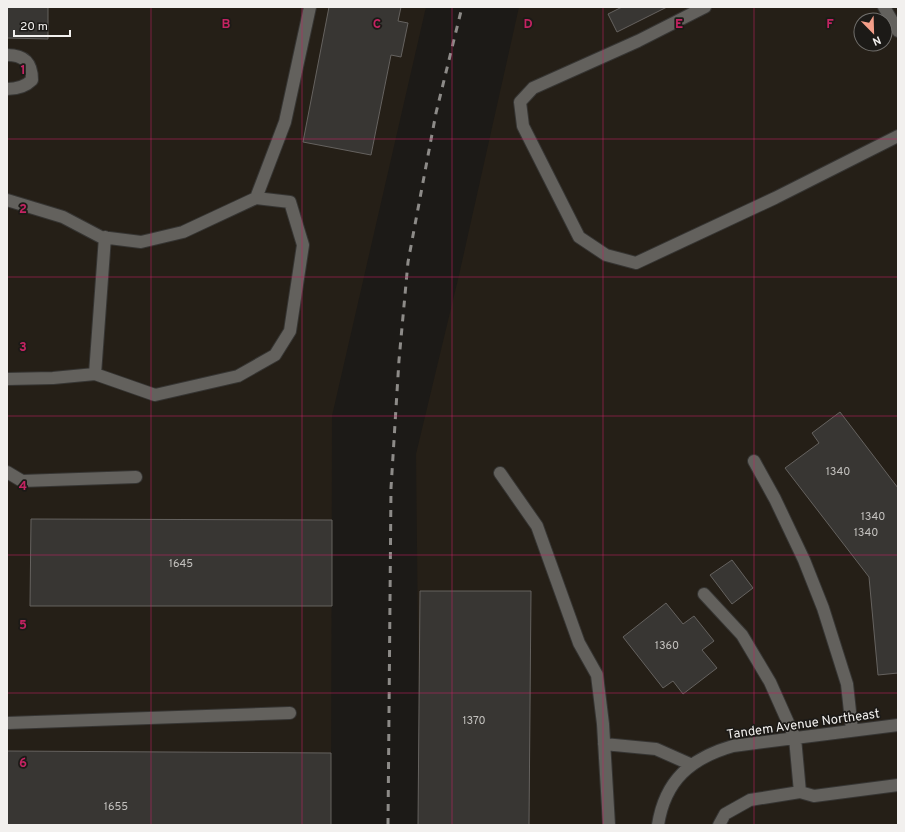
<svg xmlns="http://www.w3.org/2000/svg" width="905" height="832" viewBox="0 0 905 832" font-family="Overpass,sans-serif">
	<rect width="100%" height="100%" fill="#1c1a17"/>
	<!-- built -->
	<path fill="#251f17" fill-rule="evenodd" d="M7 7H426L332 416 331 825H7Z
		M519 7H898V825H420L416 454 459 275ZM861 20H885V44H861Z"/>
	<!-- building -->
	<path fill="#383633" stroke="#65625f" d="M7 7H48V39L7 38Z
		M329 7H401L398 21 408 23 401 57 391 55 371 155 303 142Z
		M622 7H667L617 32 608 14Z
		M840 412 898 488V673L878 675 869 577 785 468 819 443 812 433Z
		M31 519 332 520V606H30Z
		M732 560 753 588 732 604 710 575Z
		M420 591H531L529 825H418Z
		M666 603 683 624 694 616 714 641 702 650 717 668 683 694 673 681 663 688 623 637Z
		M7 751 331 753V825H7Z"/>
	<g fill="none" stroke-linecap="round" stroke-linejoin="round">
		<defs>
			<path id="minor" d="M705 7 638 41 533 88 520 102 523 126 579 237 606 255 636 263 775 198 898 136
				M884 7 898 31
				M7 55C24 55 32 63 32 80 25 87 17 89 7 89
				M256 198 285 122 310 7
				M7 200 63 217 101 237 141 242 183 232 256 198 290 202 303 245 290 331 275 355 238 376 155 395 95 374 53 378 7 379
				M95 374 105 237
				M754 461 775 499 804 560 823 608 847 684 852 730
				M7 472 22 481 136 477
				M500 473 537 526 579 643 597 675 603 724 609 825
				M704 594 742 635 770 682 795 738 800 792 814 796 898 785
				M7 723 290 713
				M604 744 656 749 692 765
				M658 825C665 780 691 758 733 746L898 725
				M719 825 725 814 750 800 800 792"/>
		</defs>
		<!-- minor casing -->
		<use href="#minor" stroke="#363533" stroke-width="14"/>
		<!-- minor -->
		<use href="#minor" stroke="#63615d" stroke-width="12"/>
		<!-- rail -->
		<path stroke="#8d8b88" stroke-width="3" stroke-dasharray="7 7" stroke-linecap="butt" d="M388 825 391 488 399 360 408 262 436 113 462 7"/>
	</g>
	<!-- grid -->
	<path fill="none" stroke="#c42362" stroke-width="1" stroke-opacity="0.55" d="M151 7V825M302 7V825M452 7V825M603 7V825M754 7V825M7 139H898M7 277H898M7 416H898M7 555H898M7 693H898"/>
	<g text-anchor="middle" stroke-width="3.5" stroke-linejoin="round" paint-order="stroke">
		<!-- number labels -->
		<g font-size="11" fill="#c4c2bf">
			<text x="838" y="475">1340</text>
			<text x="873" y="520">1340</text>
			<text x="866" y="536">1340</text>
			<text x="181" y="567">1645</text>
			<text x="667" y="649">1360</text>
			<text x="474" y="724">1370</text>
			<text x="116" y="810">1655</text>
		</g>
		<!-- street labels -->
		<g font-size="13" fill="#f2f0ee" stroke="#1c1a17">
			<text transform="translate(803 723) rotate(-8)" y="5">Tandem Avenue Northeast</text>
		</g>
	</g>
	<g font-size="13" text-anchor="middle" font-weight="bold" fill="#c42362" stroke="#1c1a17" stroke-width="3.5" stroke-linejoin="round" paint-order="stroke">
		<text x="226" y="28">B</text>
		<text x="377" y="28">C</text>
		<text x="528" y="28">D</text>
		<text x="679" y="28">E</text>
		<text x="830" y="28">F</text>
		<text x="23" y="74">1</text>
		<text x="23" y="213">2</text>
		<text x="23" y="351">3</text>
		<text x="23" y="490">4</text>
		<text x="23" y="629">5</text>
		<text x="23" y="767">6</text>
	</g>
	<!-- border -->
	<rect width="905" height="832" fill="none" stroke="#f2f0ee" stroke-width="16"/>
	<!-- north arrow -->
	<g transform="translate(873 32) rotate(157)"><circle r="19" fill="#1c1a17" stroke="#72706d"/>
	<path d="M0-3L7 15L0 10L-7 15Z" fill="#f49e89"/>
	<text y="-6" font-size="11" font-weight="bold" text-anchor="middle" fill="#f2f0ee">N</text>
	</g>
	<!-- scale -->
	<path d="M14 30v6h56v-6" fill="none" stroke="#f2f0ee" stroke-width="2"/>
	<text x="20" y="30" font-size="12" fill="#f2f0ee" stroke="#1c1a17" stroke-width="3" paint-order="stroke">20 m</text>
</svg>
